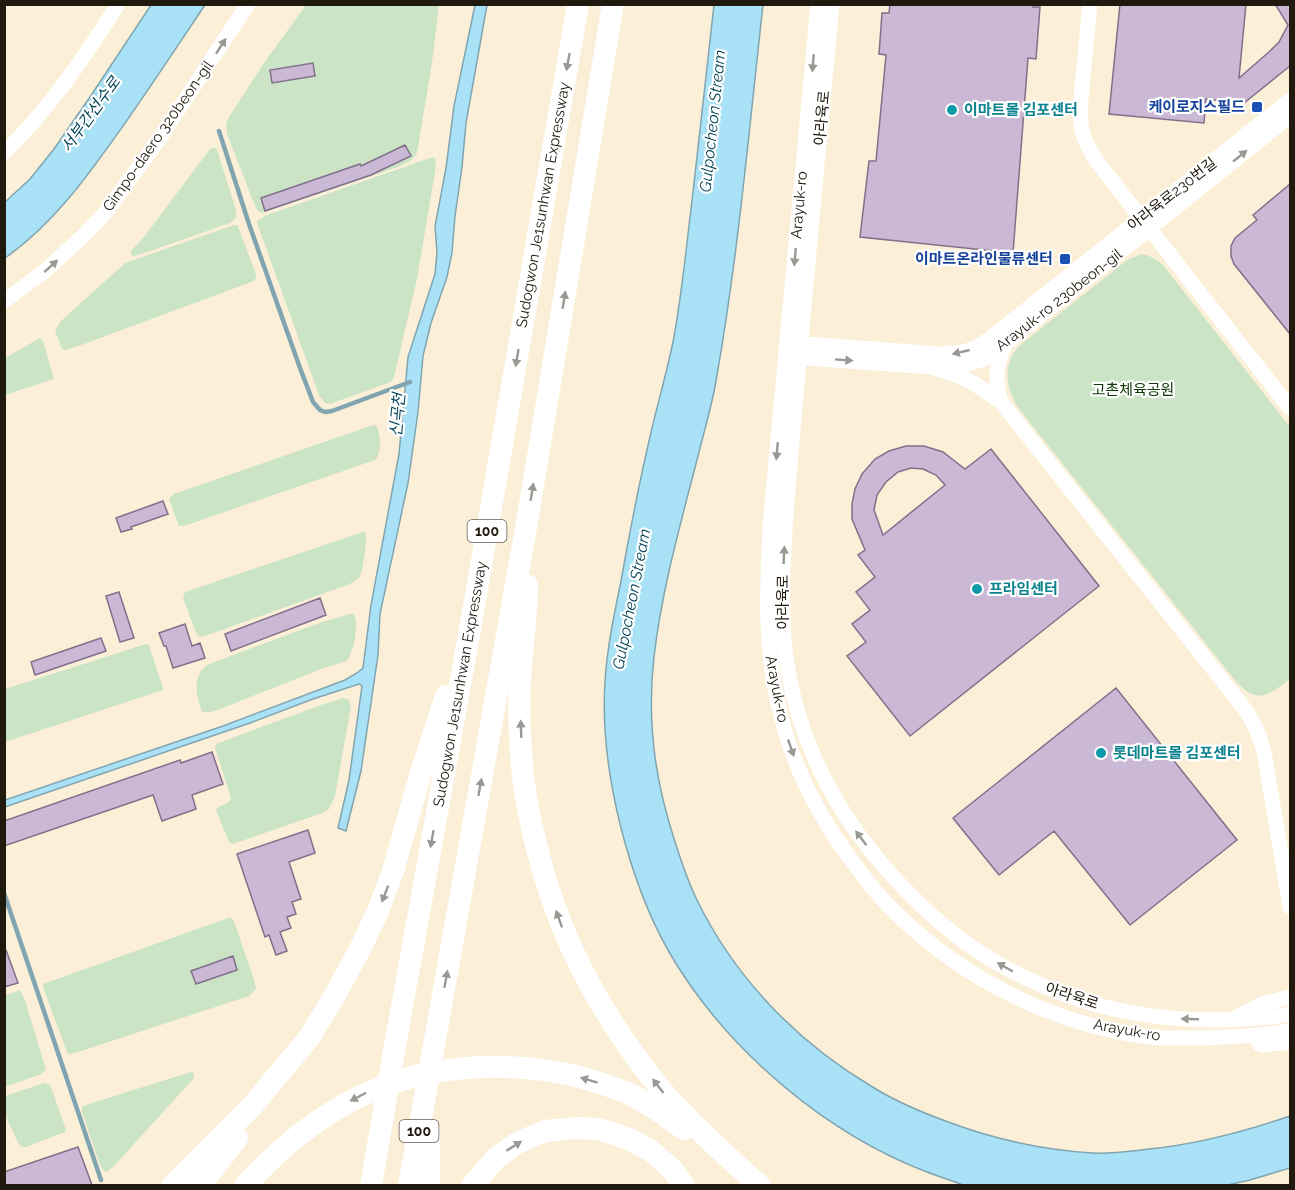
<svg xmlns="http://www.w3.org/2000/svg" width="1295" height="1190" viewBox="0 0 1295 1190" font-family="Raleway,'Noto Sans KR',sans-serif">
	<rect width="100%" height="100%" fill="#fcefd7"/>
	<!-- green -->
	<path fill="#cae4c5" d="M306 5H439L432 63 417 153C413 161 406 163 398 167L262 213 258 211 255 206 227 134 226 124 229 117 264 63Z
		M213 148H215L217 150 236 210V218L230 223 153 250 135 256 131 255V251L144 237 210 149Z
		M430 158H435L436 166 417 279 394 377 392 381 388 383 330 404 325 403 319 395 257 223 258 220 267 215Z
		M234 225H237L239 229 256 274V278L254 281 84 344 66 350 62 349 55 331 60 322 125 263Z
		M1141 254C1150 256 1156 258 1163 265L1290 427V679C1267 697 1256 705 1234 679L1019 409C1006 388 1001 366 1019 346L1127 260Z
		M40 338 43 341 54 379 5 395V358Z
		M373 425H376C381 435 382 453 375 460L184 526H179L169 499 174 494Z
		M363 532H366C367 539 363 573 359 578 358 579 351 583 350 584L202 637 197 635 183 598 185 592Z
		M350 614H354C359 625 354 651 347 661L324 668 220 709 211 712H202C196 695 191 675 209 664L322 622Z
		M146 644 149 645 163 688V690L5 742V689Z
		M343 698 349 700 351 706 335 796 329 809 322 813 236 843 232 844 229 842 216 810 218 807 228 803 231 798 215 748 216 744 318 706Z
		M228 918H231L234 921 255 983 256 989 249 996 75 1053 69 1054 67 1052 43 987V984Z
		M20 990 25 1000 46 1070 41 1074 5 1087V995Z
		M191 1072H193L194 1078 114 1166 108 1171 105 1172 100 1165 82 1112V1107L92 1103Z
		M44 1083 49 1084 51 1087 66 1130 65 1132 60 1134 26 1147H22L18 1143 5 1114V1096Z"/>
	<!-- water -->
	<path fill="#a9e1f7" stroke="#80a5b1" stroke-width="1.5" d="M151 5H205C178 45 151 86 123 126 89 174 54 224 5 258V202L30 179 54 149 90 97Z
		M475 5H487L466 123 462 167 455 216 452 253 447 277 431 323 423 356 418 412 408 483 380 614 378 655 361 771 346 831 338 828 349 780 362 686 359 684 313 699 250 723 5 807V800L223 726 345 680 357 673 363 668 371 605 399 454 408 357 435 274 437 252 435 226 437 216 446 168 454 106Z
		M714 5H763C749 130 738 257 716 381 712 405 705 428 699 452 682 519 662 587 654 657 647 717 654 775 672 832 679 855 686 878 697 900 735 978 797 1042 871 1086 896 1102 923 1113 951 1123 997 1140 1044 1150 1093 1153 1112 1154 1131 1151 1149 1149 1199 1144 1243 1132 1290 1116V1168L1250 1180 1223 1186H966C953 1181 940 1177 927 1172 827 1134 731 1053 675 962 649 920 632 872 620 824 609 779 602 728 605 682 607 648 614 615 621 581 630 530 640 479 652 428 659 399 667 371 673 342 682 295 686 248 692 201 699 135 707 70 714 5Z"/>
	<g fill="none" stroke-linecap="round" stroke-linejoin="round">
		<!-- stream -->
		<path stroke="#80a5b1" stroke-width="4.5" d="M219 131 249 224 300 368 313 402 320 410 325 412 332 411 410 382
			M4 893 101 1180"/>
	</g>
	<!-- building -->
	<path fill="#cab8d5" stroke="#80708a" stroke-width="1.5" fill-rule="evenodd" d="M890 4H1033V7H1040L1036 59 1028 58 1013 253 860 237 869 161H876L886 55 879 54 882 13H889Z
		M1120 4H1246L1239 78 1270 51 1279 42 1288 25 1275 4H1290V66L1244 103 1206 99 1204 123 1109 114Z
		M313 63 315 76 272 83 270 70Z
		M405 145 411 156 371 175 265 211 261 198 360 164 361 166Z
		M1290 184V334L1234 264 1231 256V246L1235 238 1257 220 1253 215Z
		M906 446H924L943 452 965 469 991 449 1099 586 910 736 847 656 866 642 852 624 870 610 856 592 875 577 858 555 865 550 852 519V504L855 489 862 474 875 459 889 451ZM911 468 923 469 936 475 945 485 883 535 874 510 877 495 886 482 898 472Z
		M163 501 168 514 131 527 132 529 121 532 116 518Z
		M119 592 134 638 120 642 106 596Z
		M320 598 326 615 231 651 225 634Z
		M185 624 192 646 200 643 205 658 173 668 166 646H164L159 633Z
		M101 638 106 651 35 675 31 662Z
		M1116 688 1237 840 1130 925 1054 831 999 875 953 818Z
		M212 752 223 784 192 795 196 809 162 821 153 795 4 846V821L180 760 181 763Z
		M308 830 315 853 289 862 301 899 292 902 296 914 287 917 291 928 280 932 287 951 276 955 269 935 265 937 237 854Z
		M4 950H6L18 983 4 987Z
		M233 956 237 970 196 984 191 971Z
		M78 1147 92 1185H4V1172Z"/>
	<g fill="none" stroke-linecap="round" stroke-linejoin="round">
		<!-- minor -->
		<path stroke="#fff" stroke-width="15" d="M818 4 770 526C767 590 764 654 781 716 794 769 818 815 850 858 865 879 881 900 900 917 965 979 1052 1023 1141 1036 1162 1039 1184 1038 1205 1038 1234 1037 1262 1036 1290 1031
			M832 4C821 123 809 242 799 361 794 424 787 486 784 549 782 587 781 625 787 664 798 735 830 801 876 857 911 899 950 936 997 963 1068 1003 1136 1020 1217 1020 1241 1019 1266 1019 1290 1014
			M1090 4 1080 109C1080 132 1085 144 1098 163L1290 408
			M4 153C49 109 85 57 118 4
			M4 301 45 271 83 236 105 213 160 138 248 4
			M793 343 939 354 964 352 975 348 988 340 1290 100
			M791 357 946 368 958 367 986 358 1010 340 1290 116
			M934 368 961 377 975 384 1001 402 1233 694C1250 715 1257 726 1264 752L1290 907
			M1001 402C994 379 996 366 1005 344
			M1237 1017 1262 1004 1290 997
			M1259 1044 1264 1045 1290 1042"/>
		<!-- highway -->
		<path stroke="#fff" stroke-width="22" d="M527 585C527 617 522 648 520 680 518 711 520 744 523 776 526 802 532 830 539 856 563 948 607 1025 668 1098 676 1107 685 1115 693 1124 715 1145 737 1166 760 1186
			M172 1186 253 1105 308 1039 331 1002 360 949 378 911 393 871 420 776 446 696
			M200 1186 237 1138
			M245 1186C322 1101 409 1059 524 1068 554 1070 581 1076 609 1086 616 1089 623 1091 630 1094 649 1103 667 1117 684 1129
			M371 1186 393 1057 472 618 578 4
			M409 1186 526 528 613 4
			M429 1186V1135
			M472 1186 496 1158 517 1143 545 1131 576 1128 599 1129 629 1139 651 1151 673 1170 684 1186"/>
	</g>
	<!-- one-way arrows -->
	<defs><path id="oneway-solid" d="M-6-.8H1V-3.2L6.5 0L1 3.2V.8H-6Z" transform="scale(1.5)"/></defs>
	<g fill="#9a9893">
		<use href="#oneway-solid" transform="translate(221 46) rotate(-57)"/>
		<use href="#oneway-solid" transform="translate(568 62) rotate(100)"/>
		<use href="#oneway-solid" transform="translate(813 63) rotate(95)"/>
		<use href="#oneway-solid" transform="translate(1240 156) rotate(-39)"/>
		<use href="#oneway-solid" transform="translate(795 257) rotate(95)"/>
		<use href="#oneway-solid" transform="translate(51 266) rotate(-42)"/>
		<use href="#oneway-solid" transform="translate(564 300) rotate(-81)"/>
		<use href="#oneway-solid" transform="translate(961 352) rotate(167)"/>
		<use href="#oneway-solid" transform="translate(517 358) rotate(100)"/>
		<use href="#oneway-solid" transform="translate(844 360) rotate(4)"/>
		<use href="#oneway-solid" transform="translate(777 451) rotate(95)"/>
		<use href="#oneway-solid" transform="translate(532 492) rotate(-81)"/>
		<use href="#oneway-solid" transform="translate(784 555) rotate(-87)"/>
		<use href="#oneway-solid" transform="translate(521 729) rotate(-92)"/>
		<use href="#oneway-solid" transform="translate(791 748) rotate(71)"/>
		<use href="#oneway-solid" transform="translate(480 787) rotate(-80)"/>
		<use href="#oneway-solid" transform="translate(861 838) rotate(-127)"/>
		<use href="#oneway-solid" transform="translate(432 839) rotate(100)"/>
		<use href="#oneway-solid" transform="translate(385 894) rotate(111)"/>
		<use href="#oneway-solid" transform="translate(559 919) rotate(-110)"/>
		<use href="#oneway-solid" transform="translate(1005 967) rotate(-150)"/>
		<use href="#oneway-solid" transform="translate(446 979) rotate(-80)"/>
		<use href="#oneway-solid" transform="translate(1190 1019) rotate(-178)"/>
		<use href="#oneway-solid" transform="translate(589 1080) rotate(-163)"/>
		<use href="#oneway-solid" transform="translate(658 1086) rotate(-128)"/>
		<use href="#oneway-solid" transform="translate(358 1097) rotate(152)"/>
		<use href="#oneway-solid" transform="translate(514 1146) rotate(-32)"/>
	</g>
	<!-- markers -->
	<g fill="#1a4fb4" stroke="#fff" stroke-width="2">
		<rect x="1251" y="101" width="12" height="12" rx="3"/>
		<rect x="1059" y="253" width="12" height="12" rx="3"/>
	</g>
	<g fill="#0f9aa8" stroke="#fff" stroke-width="2">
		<circle cx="952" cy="110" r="6"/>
		<circle cx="977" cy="589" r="6"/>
		<circle cx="1101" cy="753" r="6"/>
	</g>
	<g text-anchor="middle" stroke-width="4.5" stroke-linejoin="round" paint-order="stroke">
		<!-- shield labels -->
		<g fill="#fff" stroke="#625e56" stroke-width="1.5">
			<rect x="467.5" y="520" width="39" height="22" rx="4.5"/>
			<rect x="399.5" y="1120" width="39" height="22" rx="4.5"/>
		</g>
		<g font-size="14" font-weight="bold" fill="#1f190e">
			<text x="487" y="536">100</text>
			<text x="419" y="1136">100</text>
		</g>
		<!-- transit labels -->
		<g font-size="15" font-weight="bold" fill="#164399" stroke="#fff" text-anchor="end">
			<text x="1245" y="112">케이로지스필드</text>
			<text x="1053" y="264">이마트온라인물류센터</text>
		</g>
		<!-- culture labels -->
		<g font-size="15" font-weight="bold" fill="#0d838f" stroke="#fff" text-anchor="start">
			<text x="964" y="115">이마트몰 김포센터</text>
			<text x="989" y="594">프라임센터</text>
			<text x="1113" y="758">롯데마트몰 김포센터</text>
		</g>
		<!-- street labels -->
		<g font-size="15" fill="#1f190e" stroke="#fff">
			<text transform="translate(822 118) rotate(-85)" y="5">아라육로</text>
			<text transform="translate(158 136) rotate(-55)" y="5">Gimpo-daero 320beon-gil</text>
			<text transform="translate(1172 194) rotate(-38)" y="5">아라육로230번길</text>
			<text transform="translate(543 205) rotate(-80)" y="5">Sudogwon Je1sunhwan Expressway</text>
			<text transform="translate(799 205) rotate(-85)" y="5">Arayuk-ro</text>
			<text transform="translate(1059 300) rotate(-38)" y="5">Arayuk-ro 230beon-gil</text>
			<text transform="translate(783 602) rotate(-90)" y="5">아라육로</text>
			<text transform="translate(460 684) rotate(-80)" y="5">Sudogwon Je1sunhwan Expressway</text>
			<text transform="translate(777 689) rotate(79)" y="5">Arayuk-ro</text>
			<text transform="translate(1072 996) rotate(18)" y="5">아라육로</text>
			<text transform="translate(1127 1030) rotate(10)" y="5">Arayuk-ro</text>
		</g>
		<!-- park labels -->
		<g font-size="15" fill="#0e3806" stroke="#fff">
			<text x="1133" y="395">고촌체육공원</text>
		</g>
		<!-- water labels -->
		<g font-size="16" font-style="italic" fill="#054559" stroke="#fff">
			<text transform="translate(90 114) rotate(-54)" y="6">서부간선수로</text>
			<text transform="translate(712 121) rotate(-84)" y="6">Gulpocheon Stream</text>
			<text transform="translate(397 415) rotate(-85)" y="6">신곡천</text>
			<text transform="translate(631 599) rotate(-79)" y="6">Gulpocheon Stream</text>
		</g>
	</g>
	<!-- border -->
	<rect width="1295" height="1190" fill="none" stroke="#1f190e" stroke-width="12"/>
</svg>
